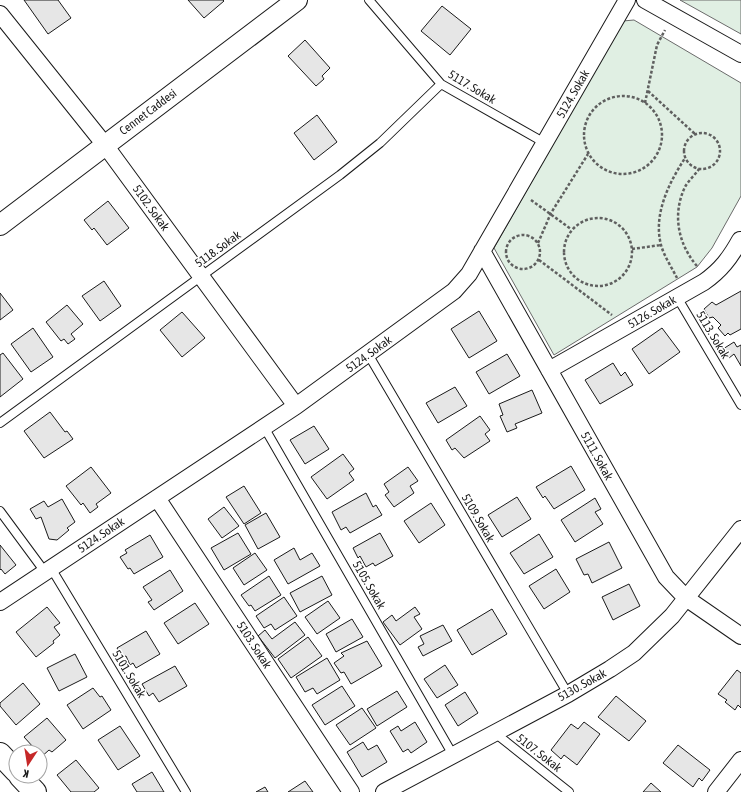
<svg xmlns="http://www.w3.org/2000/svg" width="741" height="792" viewBox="0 0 741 792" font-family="'Asap Condensed',sans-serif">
	<rect width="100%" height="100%" fill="#fff"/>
	<!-- green -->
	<path fill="#e0efe3" stroke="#6a6a6a" d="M680 0H741V34Z
		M634 20 741 83V196L712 248 697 267 554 355 494 248 623 21Z"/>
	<!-- building -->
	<path fill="#e6e6e6" stroke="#1a1a1a" d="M24 0H58L71 18 48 34Z
		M188 0H223L224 1 204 18Z
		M442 6 471 29 450 55 421 31Z
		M305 40 330 68 322 76 324 79 316 86 288 56Z
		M317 115 337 142 314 160 294 133Z
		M108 201 129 228 107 245 94 228 92 230 84 220Z
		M104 281 121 306 100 321 82 296Z
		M741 291V329L730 335 728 333 725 336 718 328 721 325 713 317 709 318 704 309 712 302 716 305Z
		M0 293 13 310 0 320Z
		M67 305 83 324 71 334 75 339 68 344 64 339 61 341 46 322Z
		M479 311 497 341 469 358 451 329Z
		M182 312 205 338 182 357 160 330Z
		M33 328 53 357 31 372 11 344Z
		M662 328 680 352 649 374 632 349Z
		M734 342 737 347 741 345V366L734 354 729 358 723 349Z
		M3 353 23 379 0 397V355Z
		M507 354 520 376 489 394 476 372Z
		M613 363 621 376 625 372 633 385 600 404 585 380Z
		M455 387 467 406 438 423 426 403Z
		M532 390 542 413 515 424 517 428 507 432 500 416 503 415 499 404Z
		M50 412 65 432 67 431 73 439 44 458 24 431Z
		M480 416 490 430 485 434 490 441 464 458 455 448 452 450 446 440Z
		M314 426 329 449 305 464 290 440Z
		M343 454 354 469 349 473 354 480 327 499 311 477Z
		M571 466 585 490 554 509 545 496 543 498 536 487Z
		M91 467 111 493 96 504 98 507 90 513 83 503 81 505 66 486Z
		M408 467 418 481 410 486 414 493 394 507 385 495 389 492 384 484Z
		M244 486 261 513 244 524 226 497Z
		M366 493 373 507 376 505 382 515 350 533 346 527 341 530 332 512Z
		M517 497 531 519 502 537 488 515Z
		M595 498 601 509 595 512 603 524 575 542 561 520Z
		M62 499 75 522 67 528 69 530 57 540 49 539 41 517 36 519 30 509 44 501 48 507Z
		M431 503 445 525 419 543 404 521Z
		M224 507 239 526 222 538 208 519Z
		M266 513 280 537 258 549 245 525Z
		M238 533 251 554 224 570 211 548Z
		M380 533 393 556 375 566 373 563 366 567 360 556 358 558 353 548Z
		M539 534 553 557 524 574 510 553Z
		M150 535 163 557 134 574 130 568 128 569 120 557 127 553 125 550Z
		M609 542 622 568 592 583 588 574 584 575 576 559Z
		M0 545 16 565 5 574 1 569 0 570Z
		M294 548 300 560 312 553 320 566 288 584 274 560Z
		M255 553 267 570 244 585 233 568Z
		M556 569 570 592 544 609 529 586Z
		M170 570 183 591 154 610 148 602 152 600 143 587Z
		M269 576 281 595 255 611 251 605 249 606 241 595Z
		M322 576 332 595 300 612 290 593Z
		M629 584 640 606 613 620 602 597Z
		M284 597 297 616 275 630 271 624 264 628 256 616Z
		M328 601 340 618 317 634 305 617Z
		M195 603 209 624 178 644 164 623Z
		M47 607 60 623 54 627 60 635 53 641 54 643 36 657 16 632Z
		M415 607 420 614 414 617 422 629 400 645 383 622 392 615 396 621Z
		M492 609 507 634 472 655 457 630Z
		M352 619 363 637 336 652 326 634Z
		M295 622 305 635 275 658 258 636 265 630 272 639Z
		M443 625 452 641 423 656 418 647 424 644 420 636Z
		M146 631 160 654 136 668 133 663 130 665 126 656 122 657 117 648Z
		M308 637 322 656 291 678 278 659Z
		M367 641 382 666 351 684 344 672 341 673 334 663 344 656 341 653Z
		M75 654 87 677 59 691 47 668Z
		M327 658 340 680 317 694 313 688 305 692 296 677Z
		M445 665 458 685 437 698 424 679Z
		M175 666 187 686 159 702 153 693 149 696 142 684Z
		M737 670 741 673V708L738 705 735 710 725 702 727 700 718 694Z
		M23 683 40 704 16 725 0 706V703Z
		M342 686 355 706 325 725 312 705Z
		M93 688 100 697 102 696 111 710 83 729 67 705Z
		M397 691 407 707 377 726 367 709Z
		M465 692 478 713 458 726 445 705Z
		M616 696 646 721 629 741 598 717Z
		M362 708 376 728 350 745 336 725Z
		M47 718 66 740 52 752 49 750 40 758V752H32L31 751 34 748 24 737Z
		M415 722 427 742 411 753 408 749 403 752 390 731 398 726 401 731Z
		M584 722 600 734 577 765 564 755 561 759 551 750 571 724 578 729Z
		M120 726 140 756 118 770 98 740Z
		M363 742 368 750 377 745 387 762 362 777 347 752Z
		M678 745 710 770 702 781 699 778 693 787 663 763Z
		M76 760 99 788 94 792H71L57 775Z
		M152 772 164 792H137L132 784Z
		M305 781 313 792H288Z
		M651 783 661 792H643Z
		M265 787 268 792H256Z"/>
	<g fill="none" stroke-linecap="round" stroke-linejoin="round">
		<defs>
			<path id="service" d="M369 0 441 84 545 143
				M677 297 741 405
				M368 354 568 694
				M0 423 340 175 380 143 441 84
				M264 427 453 755
				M0 511 45 572
				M51 568 186 792
				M495 733 569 792"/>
			<path id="minor" d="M645 0 741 54
				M0 14 105 145 296 406
				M482 251 666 577 686 598 741 636
				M549 370 704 282C721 270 730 258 740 240L741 241
				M157 498 351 792
				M0 602 296 406 454 291 469 274 627 0
				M384 792 568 694 610 669 634 653 672 616 741 529
				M716 792 741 760"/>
			<path id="tertiary" d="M0 225 297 0"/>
			<path id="secondary" d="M0 754 16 771
				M20 776 35 792"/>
		</defs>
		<!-- service casing -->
		<use href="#service" stroke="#1a1a1a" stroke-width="10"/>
		<!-- minor casing -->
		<use href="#minor" stroke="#1a1a1a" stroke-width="18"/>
		<!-- tertiary casing -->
		<use href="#tertiary" stroke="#1a1a1a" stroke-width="22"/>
		<!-- secondary casing -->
		<use href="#secondary" stroke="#1a1a1a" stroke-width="24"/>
		<!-- path -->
		<path stroke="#5f5f5f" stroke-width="2.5" stroke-dasharray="3 2" stroke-linecap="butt" d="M648 91 695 134
			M584 135a39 39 0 1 1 78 0a39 39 0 1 1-78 0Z
			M645 103 657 45 665 30
			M684 151a18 18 0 1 1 36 0a18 18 0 1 1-36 0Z
			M531 200 571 229
			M564 252a34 34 0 1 1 68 0a34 34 0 1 1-68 0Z
			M506 252a17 17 0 1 1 34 0a17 17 0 1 1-34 0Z
			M538 243 551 213 588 154
			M632 249 661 245
			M539 260 612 315
			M697 266C678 244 672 214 685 187 688 181 695 175 699 169
			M677 278C672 268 664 256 661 245 653 214 669 183 685 158"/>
		<!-- service -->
		<use href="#service" stroke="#fff" stroke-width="8"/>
		<!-- minor -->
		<use href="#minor" stroke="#fff" stroke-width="16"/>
		<!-- tertiary -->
		<use href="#tertiary" stroke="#fff" stroke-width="20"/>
		<!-- secondary -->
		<use href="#secondary" stroke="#fff" stroke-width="22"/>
	</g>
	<g text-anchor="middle" stroke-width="3" stroke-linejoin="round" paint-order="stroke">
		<!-- street labels -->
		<g font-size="12" fill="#1a1a1a" stroke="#fff">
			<text transform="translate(472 87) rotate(31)" y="4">5117. Sokak</text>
			<text transform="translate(573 94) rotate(-60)" y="4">5124. Sokak</text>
			<text transform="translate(148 112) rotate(-37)" y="4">Cennet Caddesi</text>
			<text transform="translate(151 208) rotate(54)" y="4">5102. Sokak</text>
			<text transform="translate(218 249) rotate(-36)" y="4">5118. Sokak</text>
			<text transform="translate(652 312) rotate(-30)" y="4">5126. Sokak</text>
			<text transform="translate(713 335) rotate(59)" y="4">5113. Sokak</text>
			<text transform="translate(369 354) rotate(-36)" y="4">5124. Sokak</text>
			<text transform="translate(597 456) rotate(61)" y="4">5111. Sokak</text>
			<text transform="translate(478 518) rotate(60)" y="4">5109. Sokak</text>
			<text transform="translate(101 535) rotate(-34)" y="4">5124. Sokak</text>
			<text transform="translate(369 585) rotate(60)" y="4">5105. Sokak</text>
			<text transform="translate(254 645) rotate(57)" y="4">5103. Sokak</text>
			<text transform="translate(129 674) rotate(59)" y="4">5101. Sokak</text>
			<text transform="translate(582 685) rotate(-29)" y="4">5130. Sokak</text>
			<text transform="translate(539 753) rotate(38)" y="4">5107. Sokak</text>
		</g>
	</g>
	<!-- north arrow -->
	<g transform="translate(28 764) rotate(192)"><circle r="19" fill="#ffffff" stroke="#a3a3a3"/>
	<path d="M0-3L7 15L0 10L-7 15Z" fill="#c62828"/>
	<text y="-6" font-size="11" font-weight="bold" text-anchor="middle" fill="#1a1a1a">K</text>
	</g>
</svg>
